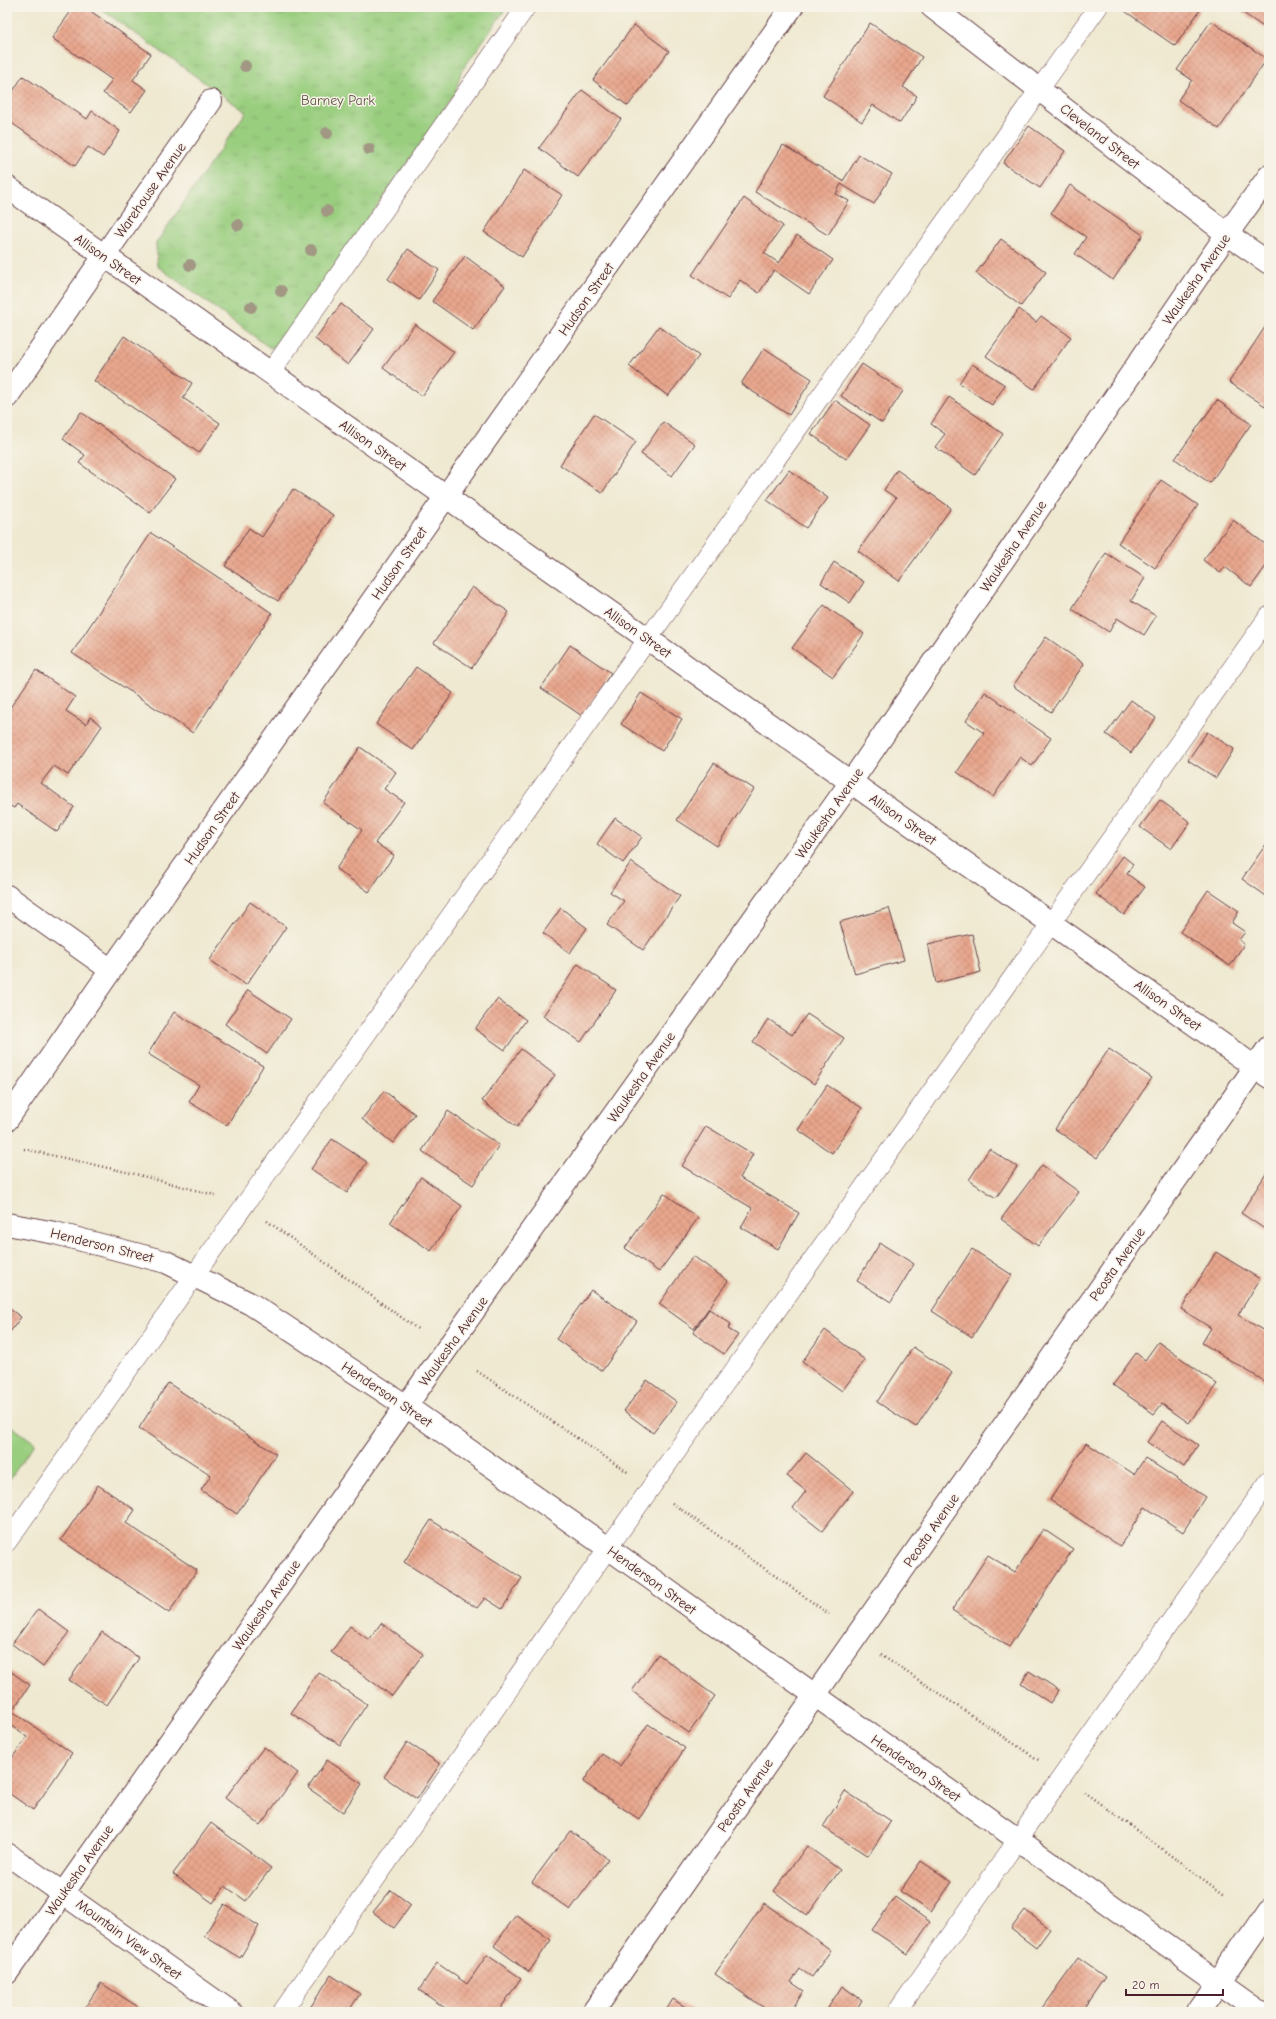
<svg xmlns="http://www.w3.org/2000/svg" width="1276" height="2019" viewBox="0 0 1276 2019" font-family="'Comic Neue',sans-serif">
	<defs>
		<pattern id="grass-tufts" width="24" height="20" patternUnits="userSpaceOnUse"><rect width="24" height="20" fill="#9ace7f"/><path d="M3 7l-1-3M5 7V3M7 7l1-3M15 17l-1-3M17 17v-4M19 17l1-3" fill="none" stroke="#86b06e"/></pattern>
		<pattern id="building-cross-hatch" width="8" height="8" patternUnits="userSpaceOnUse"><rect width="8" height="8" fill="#e8a68d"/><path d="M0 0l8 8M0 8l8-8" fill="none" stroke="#c88e7a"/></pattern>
	</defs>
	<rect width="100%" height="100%" fill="#f7f3e8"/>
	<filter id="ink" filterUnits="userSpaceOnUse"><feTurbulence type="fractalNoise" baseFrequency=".025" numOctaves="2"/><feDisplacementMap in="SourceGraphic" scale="8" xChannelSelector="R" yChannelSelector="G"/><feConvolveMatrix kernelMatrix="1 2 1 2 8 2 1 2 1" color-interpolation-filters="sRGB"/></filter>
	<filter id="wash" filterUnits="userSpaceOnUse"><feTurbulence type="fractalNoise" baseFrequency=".012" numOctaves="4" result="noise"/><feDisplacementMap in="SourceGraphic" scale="16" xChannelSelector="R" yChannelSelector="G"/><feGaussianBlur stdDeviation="0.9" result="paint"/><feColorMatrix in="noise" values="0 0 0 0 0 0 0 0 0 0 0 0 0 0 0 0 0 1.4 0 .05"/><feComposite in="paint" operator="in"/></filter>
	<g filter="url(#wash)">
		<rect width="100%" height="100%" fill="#efe9d1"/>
		<!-- grass -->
		<path fill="url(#grass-tufts)" stroke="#727655" d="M98 7H507L461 72 455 94 281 345 270 348 157 266 156 243 246 112Z"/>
		<!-- pitch -->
		<path fill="#9ace7f" stroke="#727655" d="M7 1423 35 1443 7 1483Z"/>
		<g id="blocks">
			<!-- building -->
			<path fill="url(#building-cross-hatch)" d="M74 7H85L151 54 133 80 147 90 131 112 103 93 112 80 52 38Z
				M1119 7H1196L1200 10 1175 46Z
				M1241 7H1269V31L1239 10Z
				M1211 21 1267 59 1219 129 1178 100 1192 80 1177 70Z
				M870 23 922 57 903 87 917 96 900 123 873 105 862 122 823 96Z
				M634 25 669 51 628 106 593 80Z
				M23 76 87 119 92 111 120 131 103 157 88 147 75 166 7 120V100Z
				M582 90 621 119 578 177 539 148Z
				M1029 126 1065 151 1040 188 1003 163Z
				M783 145 843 181 859 155 892 174 874 204 841 184 836 194 849 201 828 235 755 192Z
				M524 170 562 195 522 257 484 232Z
				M1070 185 1143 235 1113 280 1075 254 1086 237 1051 213Z
				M744 198 783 226 764 253 779 263 797 235 833 260 809 294 774 270 759 293 740 280 728 299 692 275Z
				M1001 239 1046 272 1021 306 976 273Z
				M408 249 439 270 419 300 388 279Z
				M465 256 505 286 473 330 432 301Z
				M341 304 374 329 348 365 315 339Z
				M1019 309 1036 322 1041 316 1071 337 1034 389 986 356Z
				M1269 321V400L1265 406 1229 382Z
				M415 324 454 352 422 396 383 368Z
				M659 326 699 356 668 396 629 366Z
				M124 336 192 383 183 398 220 423 199 453 94 381Z
				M764 348 812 379 789 415 741 384Z
				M862 364 903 391 882 423 841 396Z
				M972 364 1005 385 992 405 959 383Z
				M949 397 1003 434 975 475 935 447 945 434 931 424Z
				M835 400 870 425 846 459 811 434Z
				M1217 400 1251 424 1210 483 1175 459Z
				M81 412 175 479 150 513 79 463 85 455 63 439Z
				M594 414 636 442 602 493 560 465Z
				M663 422 695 444 672 476 641 454Z
				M789 470 828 498 806 528 767 500Z
				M897 470 951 508 899 581 858 551 896 498 884 490Z
				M1161 480 1198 505 1155 568 1118 543Z
				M293 489 333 515 278 601 225 566 249 528 262 537Z
				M1233 520 1269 547V562L1251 587 1225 567 1220 573 1203 560Z
				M151 533 272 613 193 733 72 653Z
				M1106 553 1145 578 1131 601 1156 616 1144 635 1117 618 1109 632 1072 609Z
				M834 562 864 582 850 603 821 583Z
				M472 587 509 612 472 668 434 643Z
				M824 605 864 634 833 677 792 648Z
				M1046 637 1084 664 1051 712 1013 686Z
				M570 645 611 673 582 716 541 688Z
				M416 667 453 693 413 750 376 724Z
				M36 670 75 697 66 711 86 724 90 717 102 726 68 775 54 766 41 783 74 807 57 832 17 804 14 808 7 804V712Z
				M985 692 1051 738 1032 766 1020 757 993 797 957 772 984 733 966 721Z
				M641 693 682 719 662 751 621 724Z
				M1131 700 1156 718 1131 753 1106 734Z
				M1207 732 1234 749 1216 778 1188 760Z
				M360 747 396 772 384 789 404 802 375 843 394 855 369 892 336 869 362 830 323 803Z
				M714 763 754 789 717 846 677 820Z
				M1160 800 1190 822 1171 849 1140 827Z
				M615 818 642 837 623 863 597 844Z
				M1269 840V898L1242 879Z
				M1123 856 1133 864 1127 874 1145 887 1124 915 1096 894Z
				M631 862 680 896 643 950 607 925 624 901 610 892Z
				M1208 890 1239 911 1232 923 1245 932 1239 940 1244 944 1230 966 1180 932Z
				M250 902 286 927 246 985 210 960Z
				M561 908 587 928 570 953 543 933Z
				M889 908 904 960 855 974 840 922Z
				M972 934 981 972 936 983 928 944Z
				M578 964 616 990 581 1042 543 1016Z
				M248 990 291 1019 267 1054 225 1024Z
				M497 999 526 1020 505 1050 475 1029Z
				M174 1012 263 1066 227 1125 189 1102 199 1085 148 1054Z
				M807 1014 844 1038 814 1084 753 1042 768 1019 792 1035Z
				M521 1049 555 1075 517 1127 482 1101Z
				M1109 1049 1152 1078 1097 1158 1055 1129Z
				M827 1085 862 1108 832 1153 798 1130Z
				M384 1091 415 1114 393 1143 362 1119Z
				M448 1111 499 1145 473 1185 422 1151Z
				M706 1126 753 1154 740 1178 799 1213 778 1249 741 1227 752 1208 682 1166Z
				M332 1139 367 1162 347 1193 311 1169Z
				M989 1149 1017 1167 996 1198 969 1180Z
				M1042 1165 1079 1192 1038 1246 1001 1219Z
				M1269 1169V1232L1241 1213Z
				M421 1177 462 1206 431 1251 390 1223Z
				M664 1193 698 1218 659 1272 625 1248Z
				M880 1243 914 1264 891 1302 857 1281Z
				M972 1249 1012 1275 972 1337 932 1311Z
				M1216 1252 1260 1279 1238 1315 1269 1334V1384L1202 1343 1211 1328 1181 1309Z
				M693 1256 728 1281 694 1329 659 1304Z
				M591 1290 637 1321 602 1371 556 1339Z
				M7 1307 21 1317 7 1336Z
				M709 1309 731 1324 728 1329 738 1335 724 1354 693 1333Z
				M825 1330 865 1360 842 1391 802 1362Z
				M1158 1342 1217 1384 1189 1423 1162 1404 1154 1414 1113 1385 1136 1353 1145 1360Z
				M913 1347 952 1373 916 1427 877 1402Z
				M647 1380 677 1402 653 1433 624 1411Z
				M168 1383 276 1454 237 1514 201 1490 211 1475 139 1428Z
				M1162 1421 1198 1445 1184 1467 1147 1442Z
				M1086 1443 1134 1474 1145 1458 1205 1497 1183 1532 1145 1507 1120 1546 1050 1500Z
				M806 1453 853 1491 822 1531 793 1508 806 1491 787 1476Z
				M98 1485 135 1510 126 1523 197 1570 169 1613 61 1540Z
				M431 1520 522 1578 502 1609 485 1598 477 1608 404 1562Z
				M1043 1529 1073 1549 1009 1647 952 1610 988 1555 1015 1572Z
				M38 1609 69 1632 43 1667 12 1644Z
				M381 1623 423 1654 392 1696 331 1652 350 1626 369 1640Z
				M102 1632 139 1658 107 1705 69 1680Z
				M658 1654 715 1696 689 1733 632 1691Z
				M7 1669 30 1685 12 1711 72 1753 33 1810 7 1792V1765L27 1737 7 1723Z
				M1029 1671 1059 1690 1050 1703 1021 1683Z
				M318 1672 367 1704 340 1745 291 1713Z
				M648 1724 685 1748 639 1819 583 1782 602 1754 620 1766Z
				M407 1742 440 1764 417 1799 384 1777Z
				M264 1747 298 1773 260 1825 225 1798Z
				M327 1760 362 1784 343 1812 308 1788Z
				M845 1791 891 1821 868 1856 823 1827Z
				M211 1823 271 1868 246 1901 225 1886 213 1903 173 1874Z
				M570 1831 608 1859 570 1910 532 1882Z
				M807 1846 840 1870 807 1916 774 1891Z
				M921 1861 952 1882 931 1912 900 1891Z
				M391 1890 411 1905 394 1928 373 1912Z
				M895 1897 930 1922 908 1954 872 1930Z
				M764 1903 831 1950 812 1977 800 1969 791 1982 804 1991 790 2012H770L715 1974Z
				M224 1904 259 1926 240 1958 204 1936Z
				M1025 1910 1050 1929 1036 1948 1011 1929Z
				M516 1915 551 1940 529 1972 494 1946Z
				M487 1955 521 1978 498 2012H451L419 1990 437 1963 467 1984Z
				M1078 1958 1105 1977 1081 2012H1039Z
				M331 1975 360 1994 348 2012H310L308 2011Z
				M101 1983 146 2012H82Z
				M842 1986 862 2000 855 2012H833L828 2008Z
				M673 1999 693 2012H665Z"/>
		</g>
	</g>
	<g filter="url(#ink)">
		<use href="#blocks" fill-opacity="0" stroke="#633d44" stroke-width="1"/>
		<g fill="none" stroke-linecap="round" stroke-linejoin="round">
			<defs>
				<path id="lane" d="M270 373 526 7
					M7 1542 194 1276 1098 7
					M282 2012 608 1548 1269 616
					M897 2012 1269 1481"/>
				<path id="street" d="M932 7 1227 234 1269 263
					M7 187 1269 1077
					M7 397 211 101
					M7 896 111 970
					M7 1120 111 970 792 7
					M7 1854 231 2012
					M7 1973 406 1406 851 782 1227 234 1269 176
					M593 2012 1269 1047
					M1198 2012 1269 1909"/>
				<path id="secondary" d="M7 1224 55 1233 166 1262 251 1304 406 1406 608 1548 1260 2012"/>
			</defs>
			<!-- lane casing -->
			<use href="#lane" stroke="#633d44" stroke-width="20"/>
			<!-- street casing -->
			<use href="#street" stroke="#633d44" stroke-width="24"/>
			<!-- secondary casing -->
			<use href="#secondary" stroke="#633d44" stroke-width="24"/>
			<!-- path -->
			<path stroke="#633d44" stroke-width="2.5" stroke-dasharray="1 3" stroke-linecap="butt" d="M24 1149 135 1174 218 1196
				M267 1221 419 1330
				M477 1371 629 1473
				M672 1503 829 1614
				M881 1655 1040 1761
				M1084 1792 1226 1896"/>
			<!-- lane -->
			<use href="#lane" stroke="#fff" stroke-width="19"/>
			<!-- street -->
			<use href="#street" stroke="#fff" stroke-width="22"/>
			<!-- secondary -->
			<use href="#secondary" stroke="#fff" stroke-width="22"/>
		</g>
		<!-- trees -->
		<g fill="#a19783">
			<circle cx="245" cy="66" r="6"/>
			<circle cx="327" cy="133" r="6"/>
			<circle cx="369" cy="149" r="6"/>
			<circle cx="327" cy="211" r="6"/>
			<circle cx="238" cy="225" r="6"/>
			<circle cx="311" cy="250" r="6"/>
			<circle cx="190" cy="265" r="6"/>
			<circle cx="281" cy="291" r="6"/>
			<circle cx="251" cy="307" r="6"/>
		</g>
	</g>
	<g text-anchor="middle" stroke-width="3" stroke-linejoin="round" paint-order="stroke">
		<!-- park labels -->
		<g font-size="14" fill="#625444" stroke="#f7f3e8">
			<text x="338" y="105">Barney Park</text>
		</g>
		<!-- street labels -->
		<g font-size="14" fill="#4a1f2b" stroke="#f7f3e8">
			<text transform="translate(1100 136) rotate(38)" y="5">Cleveland Street</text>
			<text transform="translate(150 190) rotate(-55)" y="5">Warehouse Avenue</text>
			<text transform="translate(108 259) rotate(35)" y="5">Allison Street</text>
			<text transform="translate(1196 279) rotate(-55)" y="5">Waukesha Avenue</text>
			<text transform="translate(586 299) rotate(-55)" y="5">Hudson Street</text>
			<text transform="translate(373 445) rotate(35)" y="5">Allison Street</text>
			<text transform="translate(1013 546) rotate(-56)" y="5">Waukesha Avenue</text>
			<text transform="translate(399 563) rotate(-55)" y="5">Hudson Street</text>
			<text transform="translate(638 632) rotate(35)" y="5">Allison Street</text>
			<text transform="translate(829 813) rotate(-55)" y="5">Waukesha Avenue</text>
			<text transform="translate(903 819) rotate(35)" y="5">Allison Street</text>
			<text transform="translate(212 828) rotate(-55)" y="5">Hudson Street</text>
			<text transform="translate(1168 1005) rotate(35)" y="5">Allison Street</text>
			<text transform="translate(641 1077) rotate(-55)" y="5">Waukesha Avenue</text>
			<text transform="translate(102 1245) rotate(14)" y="5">Henderson Street</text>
			<text transform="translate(1117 1264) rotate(-55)" y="5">Peosta Avenue</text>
			<text transform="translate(453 1341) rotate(-54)" y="5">Waukesha Avenue</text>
			<text transform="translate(387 1394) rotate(34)" y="5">Henderson Street</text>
			<text transform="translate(931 1530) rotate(-55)" y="5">Peosta Avenue</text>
			<text transform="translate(652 1580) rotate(36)" y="5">Henderson Street</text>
			<text transform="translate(266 1605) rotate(-55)" y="5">Waukesha Avenue</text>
			<text transform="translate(916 1768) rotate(35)" y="5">Henderson Street</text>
			<text transform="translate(745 1795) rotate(-55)" y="5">Peosta Avenue</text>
			<text transform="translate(79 1870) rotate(-55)" y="5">Waukesha Avenue</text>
			<text transform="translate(129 1939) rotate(36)" y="5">Mountain View Street</text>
		</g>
	</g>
	<!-- margin -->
	<rect width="1276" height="2019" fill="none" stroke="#f7f3e8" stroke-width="24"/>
	<!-- scale -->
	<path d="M1126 1989v6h97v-6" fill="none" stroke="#4a1f2b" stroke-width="2"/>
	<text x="1132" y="1989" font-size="12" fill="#4a1f2b" stroke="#f7f3e8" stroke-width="3" paint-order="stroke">20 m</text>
</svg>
